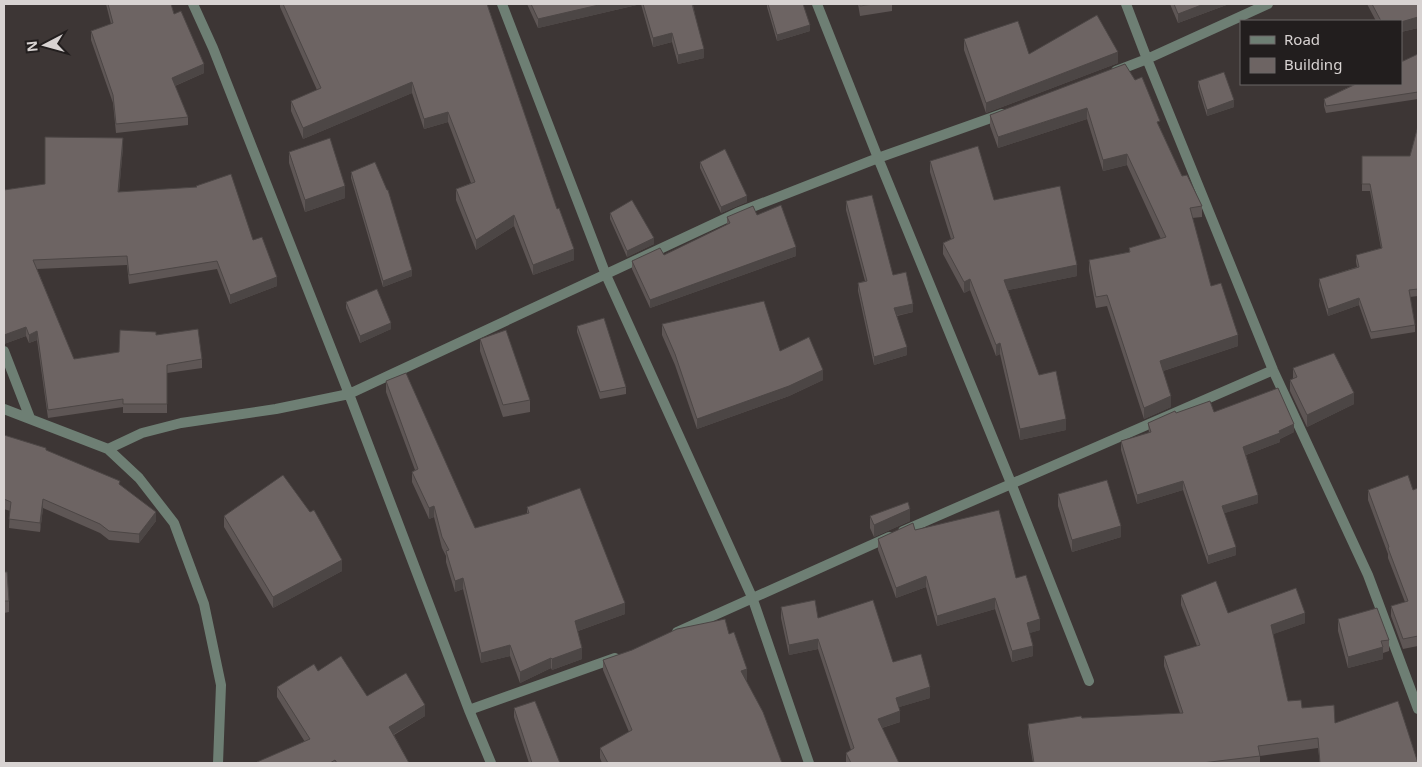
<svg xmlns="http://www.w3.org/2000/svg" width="1422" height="767" viewBox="0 0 1422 767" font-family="'Noto Sans',sans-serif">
	<rect width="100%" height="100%" fill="#3d3635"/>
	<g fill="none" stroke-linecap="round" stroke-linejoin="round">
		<!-- minor -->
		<path stroke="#6e7f74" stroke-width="10" d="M193 4 213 48 349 394 469 710 491 763
			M502 4 606 275 752 597 809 763
			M817 4 878 158 1011 483 1089 681
			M1126 4 1147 59 1273 370 1368 575 1418 709
			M1116 71 1147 59 1268 4
			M4 351 30 418
			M4 409 108 449 139 478 174 523 204 604 221 685 218 763
			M108 449 142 433 181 423 276 409 349 394 737 213 878 158 1002 114
			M903 531 1273 370
			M677 632 889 537
			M469 710 615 658"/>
	</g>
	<!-- wall -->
	<path fill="#5e5655" d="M106 4H171L174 14 204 73 175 86 188 117V125L116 133 113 103 91 40V31L111 24Z
		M280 4H487L557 209 574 260 533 275 514 226 476 250 456 200V189L471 183 448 122 424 129 412 93 303 139 291 111V101L317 90 280 7Z
		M527 4H698L693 5 704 58 678 64 672 42 653 47 641 4 538 28Z
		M767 4H803L810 31 777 41 767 7Z
		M858 4H892V11L860 16Z
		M1170 4H1229L1178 23Z
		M1367 4H1418V28L1401 32V21H1376Z
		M964 39 1029 54 1118 63 986 113 964 50Z
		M1418 54V99L1326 113 1324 106V99Z
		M1125 64 1160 128 1182 176 1202 206V217L1192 218 1211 286 1238 346 1163 371 1171 407 1144 419 1107 306 1096 308 1089 271V260L1129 252V248L1161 239 1127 165 1103 171 1087 119 998 148 990 126V115Z
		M1198 81 1234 107 1207 116 1198 87Z
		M1418 126V296L1410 297 1415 325V332L1371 339 1359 305 1328 316 1319 286V279L1357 267 1356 262V255L1381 248 1370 191H1362V156H1410Z
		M123 147 119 192 196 187V186L253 240 277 286 230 304 217 269 129 284 127 265 37 269 74 359 119 352 156 335 202 359V368L167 373V413H123V407L48 418 37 340 29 343 26 336 4 344V190L45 184Z
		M289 152 345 198 305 212 289 163Z
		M930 161 994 200 1077 276 1008 290 1039 375 1066 430 1020 440 1000 354 996 356 970 290 964 293 943 254V243L951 239 930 172Z
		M700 162 747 202 721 213 700 168Z
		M351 172 412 276 383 287 351 178Z
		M846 201 893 275 913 312 897 316 907 355 874 365 858 291V283L865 281 846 210Z
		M610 213 654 244 627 257 610 219Z
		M757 215 796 256 650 308 632 269V261L664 255 727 225V217Z
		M346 302 391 329 360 343 346 308Z
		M662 324 780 351 823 380 789 396 697 429 675 365 662 335Z
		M577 326 626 387V394L600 399 577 332Z
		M480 339 530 400V412L503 417 480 351Z
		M1293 368 1354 404 1307 427 1290 391V380L1293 379Z
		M386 381 475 528 527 514V507L625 614 578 631 582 659 552 670 551 668 520 683 510 656 481 663 463 589 455 592 446 562V556L442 548 434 517 429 519 412 482V472L415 470 386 392Z
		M1214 412 1294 432 1280 439V442L1246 455 1258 503 1224 513 1236 555 1208 564 1183 490 1137 504 1121 450V441L1149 433 1148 423 1176 413Z
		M4 435 46 450 120 485 156 521 139 543 109 540 100 533 43 508 40 532 9 528 10 511 4 509Z
		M1418 488V646L1403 649 1391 616V606L1405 602 1388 558V554L1368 500V490H1413Z
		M1058 494 1121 537 1072 552 1058 506Z
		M224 516 342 571 273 608 224 527Z
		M870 516 910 521 874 537 870 528Z
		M915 530 1040 630 1029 633 1033 656 1012 662 995 609 937 626 926 587 896 598 878 550V539Z
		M4 572 9 601V612L4 613Z
		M1181 595 1228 613 1305 623 1273 634 1288 701 1335 723 1418 763H1320L1318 748 1260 756V763H1033L1028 733V724L1082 718 1180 713 1164 666V656L1197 646 1181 605Z
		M781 607 818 618 893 662 930 698 899 707 900 722 882 728 899 763H846V753L851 750 818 649 789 655 781 618Z
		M1338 619 1389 640V651L1383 653V659L1348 668 1338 631Z
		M729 634 747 680H746L782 763H602L600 758V748L629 732 603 670V660Z
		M318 671 367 696 425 716 394 735 409 763H257V762L305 742 277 697V687Z
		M514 708 560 763H529L514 717Z"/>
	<!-- shaded-wall -->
	<path fill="#4c4645" d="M603 4H641L538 28V19Z
		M1204 4H1229L1178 23V14Z
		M1418 17V28L1401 32V22Z
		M810 25V31L777 41V35Z
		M672 33V42L653 47V38Z
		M704 49V58L678 64V55Z
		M1118 52V63L986 113V103Z
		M204 64V73L172 87V78Z
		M412 82V93L303 139V128Z
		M1234 100V107L1207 116V110Z
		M1087 108V119L998 148V137Z
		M448 112V122L424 129V119Z
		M123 138V147L118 201V192Z
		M1127 154V165L1103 171V160Z
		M345 186V198L305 212V200Z
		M747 196V202L721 213V207Z
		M514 215V226L476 250V240Z
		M654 238V244L627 257V251Z
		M796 247V256L650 308V300Z
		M574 249V260L533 275V265Z
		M1077 265V276L1004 291V280Z
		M412 270V276L383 287V281Z
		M277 277V286L230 304V295Z
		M970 279V290L964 293V282Z
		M1359 298V305L1328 316V309Z
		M913 304V312L894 316V308Z
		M391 323V329L360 343V336Z
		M26 327V336L4 344V335Z
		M37 331V340L29 343V335Z
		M1238 335V346L1160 372V361Z
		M1000 343V354L996 356V345Z
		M907 347V355L874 365V357Z
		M823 370V380L789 396 697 429V419Z
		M1354 393V404L1307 427V415Z
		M1171 396V407L1144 419V408Z
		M1066 419V430L1020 440V429Z
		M1294 424V432L1280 439V442L1243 456V447Z
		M1183 481V490L1137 504V495Z
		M1258 495V503L1222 514V506Z
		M43 499V508L40 532V523Z
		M434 506V517L429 519V508Z
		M910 509V521L874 537V525Z
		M156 512V521L139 543V534Z
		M1121 526V537L1072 552V540Z
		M1236 547V555L1208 564V556Z
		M342 560V571L273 608V597Z
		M926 576V587L896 598V588Z
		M463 578V589L455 592V581Z
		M995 598V609L937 626V616Z
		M625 603V614L575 632V621Z
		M1305 613V623L1271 635V625Z
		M1040 619V630L1027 634V623Z
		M818 639V649L789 655V645Z
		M510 645V656L481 663V653Z
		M1033 646V656L1012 662V651Z
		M1383 647V659L1348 668V657Z
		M582 648V659L552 670V659Z
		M551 658V668L520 683V672Z
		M747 669V680L741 682V671Z
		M930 687V698L896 708V698Z
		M425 705V716L389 737V727Z
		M900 711V722L878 729V719Z"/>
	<!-- building -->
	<path fill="#6d6463" stroke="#4c4645" d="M108 4H171L174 14 181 11 204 64 172 78 188 117 116 124 113 95 91 31 113 23Z
		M283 4H487L557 209 559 208 574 249 533 265 514 215 476 240 456 189 475 182 448 112 424 119 412 82 303 128 291 101 321 88Z
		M531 4H603L538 19Z
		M643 4H692L704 49 678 55 672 33 653 38Z
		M768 4H803L810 25 777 35Z
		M860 4H874L860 6Z
		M1174 4H1204L1178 14Z
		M1372 4H1418V17L1401 22V21H1381Z
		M1097 15 1118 52 986 103 964 39 1018 21 1029 54Z
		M1418 54V92L1326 106 1324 99 1356 84H1401V62Z
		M1125 64 1135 80 1142 77 1160 121 1157 122 1182 176 1187 175 1202 206 1190 208 1211 286 1221 283 1238 335 1160 361 1171 396 1144 408 1107 295 1096 297 1089 260 1130 252 1129 248 1166 237 1127 154 1103 160 1087 108 998 137 990 115Z
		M1224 72 1234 100 1207 110 1198 81Z
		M1418 126V289L1409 290 1415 325 1371 332 1359 298 1328 309 1319 279 1359 267 1356 255 1382 248 1370 184H1362V156H1410Z
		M45 137 123 138 118 192 197 187 196 186 231 174 253 240 262 237 277 277 230 295 217 261 129 275 127 256 33 260 74 359 119 352 120 330 156 332V335L198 329 202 359 167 365V404H123V399L48 410 37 331 29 335 26 327 4 335V190L45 184Z
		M330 138 345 186 305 200 289 152Z
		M978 146 994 200 1060 186 1077 265 1004 280 1039 375 1056 371 1066 419 1020 429 1000 343 996 345 970 279 964 282 943 243 954 238 930 161Z
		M725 149 747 196 721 207 700 162Z
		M375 162 387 190H388L412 270 383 281 351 172Z
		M872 195 893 275 906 272 913 304 894 308 907 347 874 357 858 283 867 281 846 201Z
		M632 200 654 238 627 251 610 213Z
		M781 205 796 247 650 300 632 261 660 248 664 255 730 223 727 217 753 206 757 215Z
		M377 289 391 323 360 336 346 302Z
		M764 301 780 351 809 337 823 370 789 386 697 419 675 354 662 324Z
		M604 318 626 387 600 392 577 326Z
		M506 330 530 400 503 405 480 339Z
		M1334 353 1354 393 1307 415 1290 380 1297 377 1293 368Z
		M406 373 475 528 529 513 527 507 580 488 625 603 575 621 582 648 552 659 551 658 520 672 510 645 481 653 463 578 455 581 446 551 449 550 442 537 434 506 429 508 412 472 418 469 386 381Z
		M1278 388 1294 424 1279 431 1280 433 1243 447 1258 495 1222 506 1236 547 1208 556 1183 481 1137 495 1121 441 1151 432 1148 423 1175 411 1176 413 1210 401 1214 412Z
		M4 435 46 448V450L120 481 119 484 156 512 139 534 109 531 100 524 43 499 40 523 9 519 11 502 4 499Z
		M283 475 310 512 314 510 342 560 273 597 224 516Z
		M1408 475 1413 490 1418 488V636L1403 639 1391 606 1408 601 1388 548 1389 547 1368 490Z
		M1107 480 1121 526 1072 540 1058 494Z
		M908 502 910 509 874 525 870 516Z
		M999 510 1016 578 1026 575 1040 619 1027 623 1033 646 1012 651 995 598 937 616 926 576 896 588 878 539 913 523 915 530Z
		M4 572H7L9 601H4Z
		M1216 581 1228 613 1296 588 1305 613 1271 625 1288 701 1301 700 1302 708 1334 705 1335 723 1398 701 1418 763H1320L1318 738 1258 746 1260 756 1202 763H1034L1028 724 1081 716 1082 718 1183 713 1164 656 1200 645 1181 595Z
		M815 600 818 618 873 600 893 662 921 654 930 687 896 698 900 711 878 719 899 763H851L846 753 854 748 818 639 789 645 781 607Z
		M1377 608 1389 640 1381 641 1383 647 1348 657 1338 619Z
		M725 619 729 634 734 632 747 669 741 671 763 712 782 763H608L600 748 632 730 603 660 632 650 677 629Z
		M341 656 367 696 406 673 425 705 389 727 409 763H337L335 760 330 763H258L257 762 310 739 277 687 314 664 318 671Z
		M535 701 560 763H532L514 708Z"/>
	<!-- border -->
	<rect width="1422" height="767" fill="none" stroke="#d8d3d2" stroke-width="10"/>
	<!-- legend -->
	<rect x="1240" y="20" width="162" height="65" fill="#221e1e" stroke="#6b6666"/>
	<rect x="1250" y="36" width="25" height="8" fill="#6e7f74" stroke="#6b6666"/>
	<text x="1284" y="45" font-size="15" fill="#d8d3d2">Road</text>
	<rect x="1250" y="58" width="25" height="15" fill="#6d6463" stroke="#6b6666"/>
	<text x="1284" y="70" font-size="15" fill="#d8d3d2">Building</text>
	<!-- north arrow -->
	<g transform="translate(45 45) rotate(264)" stroke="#221e1e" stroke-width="4" paint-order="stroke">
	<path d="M0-4L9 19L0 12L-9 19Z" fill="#d8d3d2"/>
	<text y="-8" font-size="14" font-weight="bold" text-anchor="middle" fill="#d8d3d2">N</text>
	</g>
</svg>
